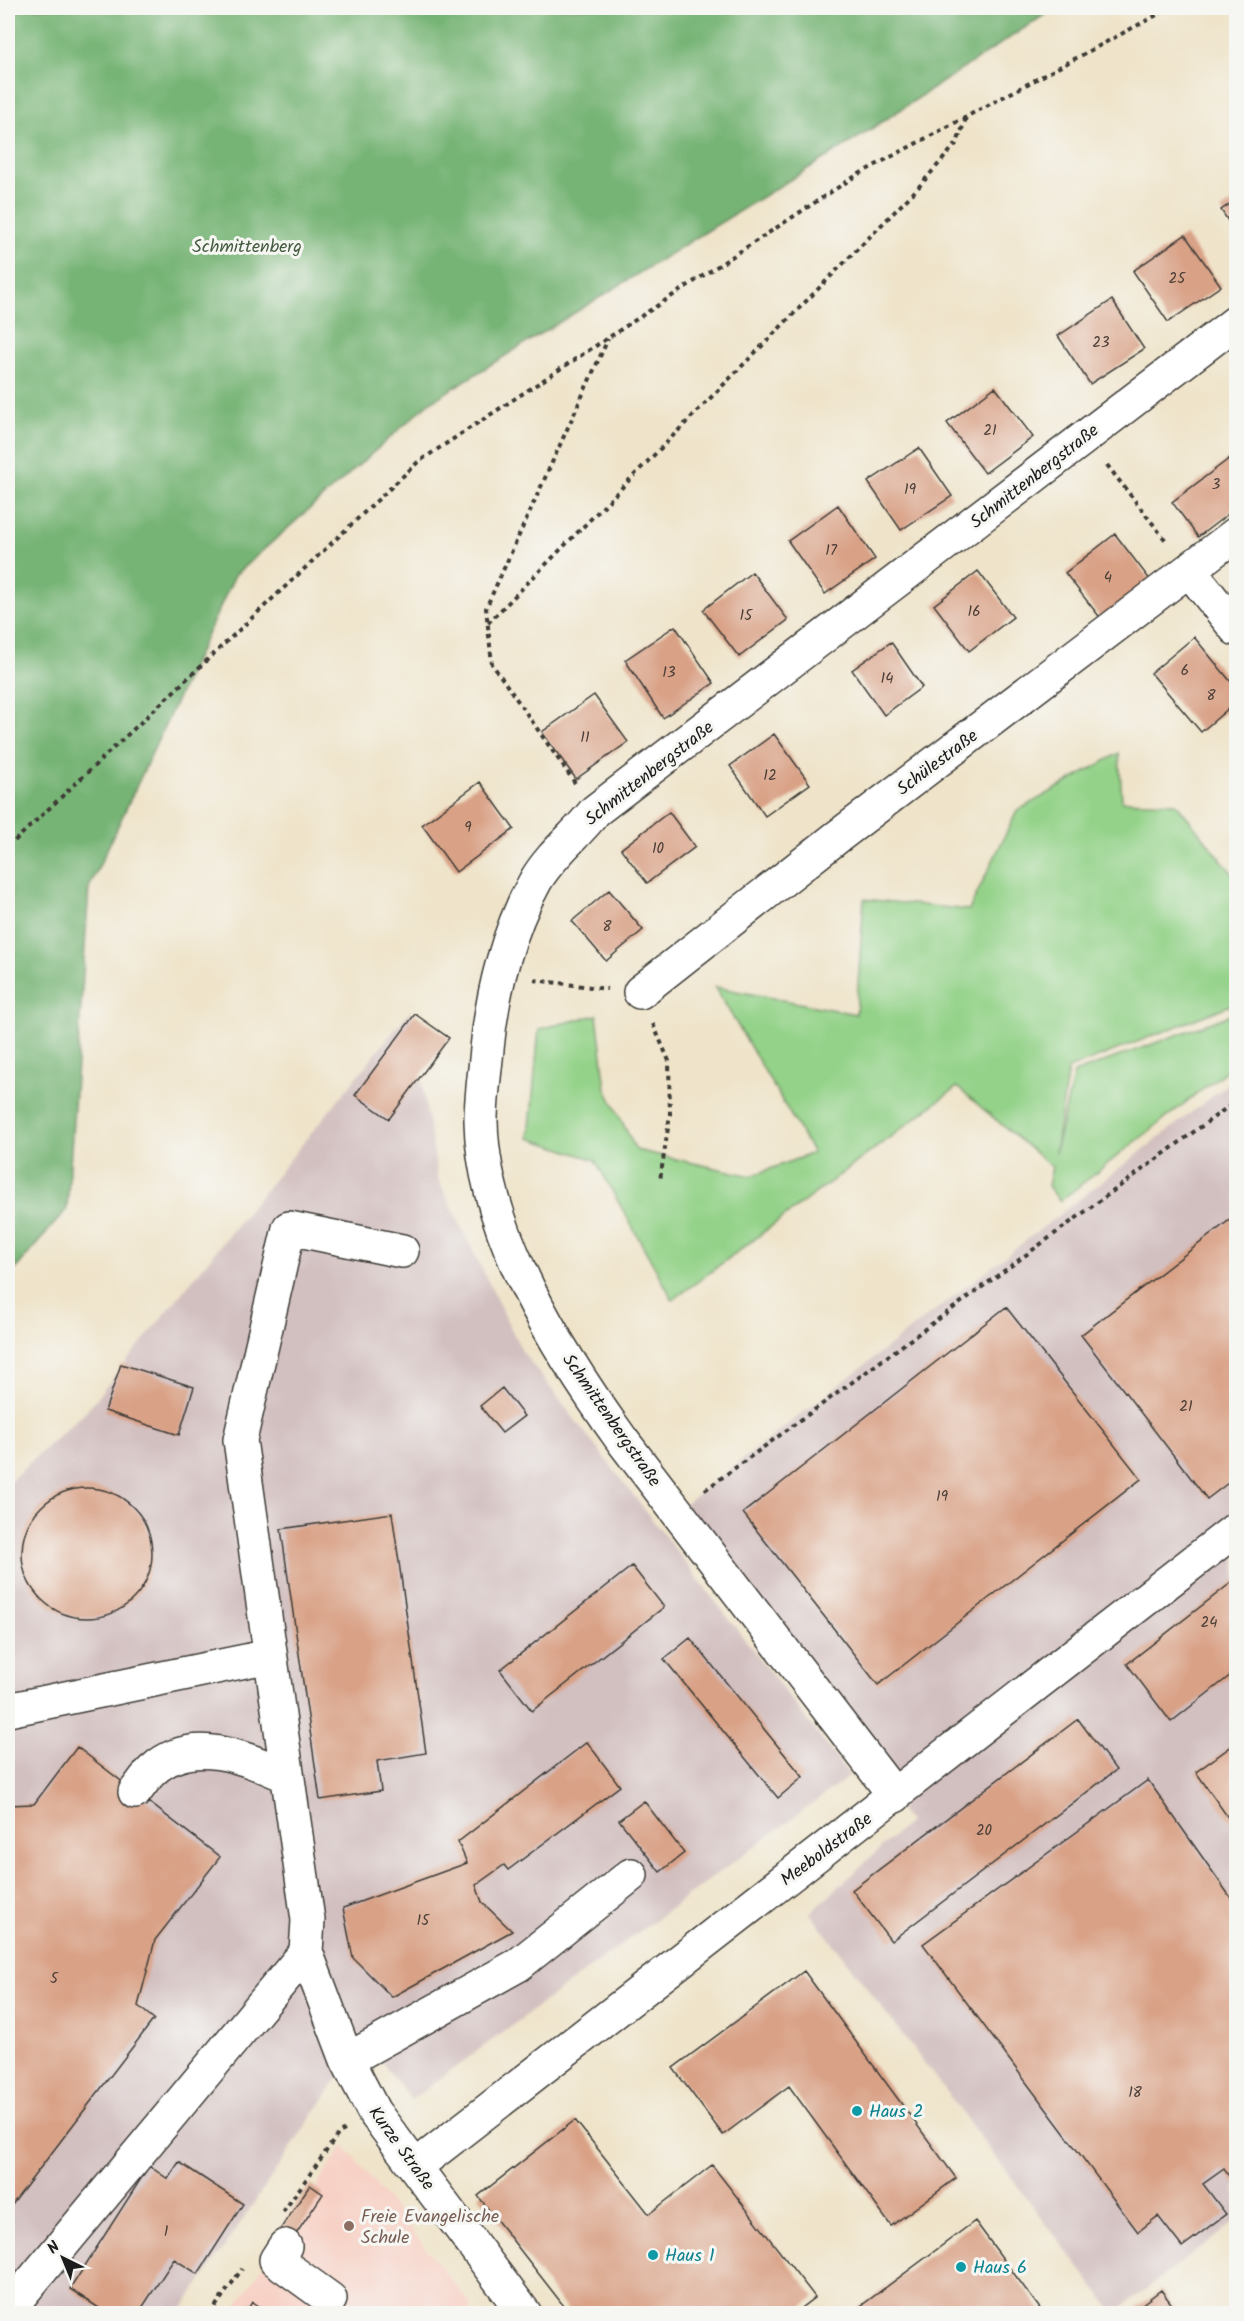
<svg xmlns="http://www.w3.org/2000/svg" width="1244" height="2321" viewBox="0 0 1244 2321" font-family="Kalam,sans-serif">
	<rect width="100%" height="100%" fill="#f6f6f2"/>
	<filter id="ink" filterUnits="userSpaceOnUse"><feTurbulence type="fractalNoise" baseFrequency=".0167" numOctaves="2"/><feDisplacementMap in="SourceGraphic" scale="12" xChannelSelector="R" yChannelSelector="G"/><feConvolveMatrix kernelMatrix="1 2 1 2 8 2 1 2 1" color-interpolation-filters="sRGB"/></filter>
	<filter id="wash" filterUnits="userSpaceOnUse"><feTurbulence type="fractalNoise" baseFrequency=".008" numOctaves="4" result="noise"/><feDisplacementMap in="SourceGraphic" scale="24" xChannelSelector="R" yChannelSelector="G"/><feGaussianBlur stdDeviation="1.35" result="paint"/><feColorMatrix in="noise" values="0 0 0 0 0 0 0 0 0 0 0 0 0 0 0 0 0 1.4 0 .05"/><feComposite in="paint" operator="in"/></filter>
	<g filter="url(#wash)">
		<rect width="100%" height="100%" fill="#efe4ca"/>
		<!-- built -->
		<path fill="#f7d1c6" d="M344 2145 472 2306 467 2314H231Z"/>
		<!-- industrial -->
		<path fill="#d2bfbf" d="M410 1011 438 1179 522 1351 850 1776 411 2100 364 2039 180 2313 8 2314V1483L88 1409Z
			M1236 1078V2221L1114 2313 810 1913 909 1822 672 1514Z"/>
		<!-- green -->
		<path fill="#93d288" stroke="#587752" stroke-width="1.5" d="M1119 753 1122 801 1176 803 1236 878V1003L1068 1069 1055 1153 1074 1073 1236 1013V1063L1060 1201 1048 1186 1052 1167 957 1087 673 1300 595 1160 529 1138 539 1029 597 1015 606 1089 636 1150 751 1176 813 1153 715 987 856 1014 864 899 969 910 1017 811Z"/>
		<!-- forest -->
		<path fill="#76b474" stroke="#496848" stroke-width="1.5" d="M8 8H1055L856 139 429 403 235 575 89 888 67 1209 8 1278Z"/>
		<g id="blocks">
			<!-- building -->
			<path fill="#d9a287" d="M1236 200V233L1221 210Z
				M1185 235 1221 286 1168 322 1133 271Z
				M1112 300 1144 349 1090 384 1058 336Z
				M995 387 1033 437 985 473 947 423Z
				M919 448 952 496 901 530 868 482Z
				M1230 458 1236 467V508L1198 537 1172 502Z
				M838 505 875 559 825 594 788 541Z
				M1115 534 1151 581 1102 620 1065 573Z
				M978 571 1013 617 969 651 934 605Z
				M752 572 788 620 739 657 703 610Z
				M675 626 714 683 663 718 625 660Z
				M1194 637 1236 688V702L1201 732 1151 673Z
				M891 642 922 687 884 715 852 670Z
				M594 695 628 742 576 779 542 732Z
				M774 734 810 784 765 816 730 766Z
				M480 782 514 829 456 872 422 825Z
				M669 812 695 847 647 883 621 849Z
				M609 890 643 930 606 961 572 921Z
				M415 1014 449 1038 389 1119 355 1095Z
				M1236 1215V1477L1207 1499 1081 1335Z
				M1006 1307 1141 1479 878 1685 743 1513Z
				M121 1364 194 1387 179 1435 105 1411Z
				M502 1388 524 1416 502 1433 480 1406Z
				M22 1553a65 65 0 1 1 130 0a65 65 0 1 1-130 0Z
				M392 1513 426 1753 377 1761 381 1791 320 1800 281 1529Z
				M632 1566 664 1607 532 1711 500 1670Z
				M1236 1579V1671L1171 1722 1127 1664Z
				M690 1638 803 1777 778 1798 664 1659Z
				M1078 1719 1116 1770 891 1941 852 1890Z
				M587 1742 620 1786 508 1870 504 1865 476 1885 482 1902 512 1931 392 1997 353 1958 343 1908 467 1863 458 1842Z
				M1236 1743V1829L1196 1772Z
				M77 1747 220 1857 155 1940 138 2006 154 2019 8 2210V1805L34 1804Z
				M1148 1780 1236 1905V2186L1224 2169 1203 2184 1226 2214 1182 2247 1158 2216 1138 2232 923 1944Z
				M644 1801 684 1853 660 1872 619 1820Z
				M804 1971 956 2178 891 2226 789 2086 723 2135 673 2068Z
				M575 2120 649 2214 712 2165 815 2297 793 2314H655L653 2311 649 2314H570L478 2196Z
				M179 2162 243 2204 198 2274 174 2259 138 2314H108L70 2289 149 2166 168 2179Z
				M310 2185 323 2194 290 2243 277 2234Z
				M975 2221 1044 2314H850Z
				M1161 2290 1179 2314H1129Z
				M252 2302 270 2314H245Z"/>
		</g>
	</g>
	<g filter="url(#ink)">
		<use href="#blocks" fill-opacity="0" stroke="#3c3a36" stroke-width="1.5"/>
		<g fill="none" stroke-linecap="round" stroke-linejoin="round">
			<defs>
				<path id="minor" d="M1189 570 1236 629
					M640 992 836 838 1236 534
					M8 1710 270 1656
					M135 1792C141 1785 146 1776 153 1770 192 1734 246 1758 287 1776
					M895 1796 622 1440C559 1353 483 1232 481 1121 481 1097 485 1072 487 1049 492 992 508 930 536 880 552 853 577 835 595 811L1236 322
					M306 1952 347 2060
					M415 2167 1236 1529
					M285 2246 276 2260 330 2299
					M8 2310 306 1952 308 1920 240 1440 289 1228 402 1251
					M525 2314 374 2112 347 2060 518 1965 631 1875"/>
			</defs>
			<!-- minor casing -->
			<use href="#minor" stroke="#3c3a36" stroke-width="36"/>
			<!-- path -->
			<path stroke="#3c3a36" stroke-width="4" stroke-dasharray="4.5 4.5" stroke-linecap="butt" d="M1107 465 1167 542
				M488 623 916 190 957 143 966 118
				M575 783 492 664 486 608 608 339
				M8 847 418 462 857 175 1170 8
				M534 980 607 989
				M653 1024 669 1061 670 1115 660 1180
				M705 1490 1236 1101
				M283 2212 339 2133 345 2130
				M210 2314 242 2269"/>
			<!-- minor -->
			<use href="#minor" stroke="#fff" stroke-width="33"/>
		</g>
	</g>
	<!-- markers -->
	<g fill="#0f9aa8" stroke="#f6f6f2" stroke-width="2">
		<circle cx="857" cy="2111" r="6"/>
		<circle cx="653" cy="2255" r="6"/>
		<circle cx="961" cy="2267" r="6"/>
	</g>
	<circle fill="#8d6e63" stroke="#f6f6f2" stroke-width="2" cx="349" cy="2226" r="6"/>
	<g text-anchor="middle" stroke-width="6" stroke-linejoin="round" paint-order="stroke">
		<!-- number labels -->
		<g font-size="15" fill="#4b3e37">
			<text x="1177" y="283">25</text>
			<text x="1101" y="347">23</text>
			<text x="990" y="435">21</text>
			<text x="1216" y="489">3</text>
			<text x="910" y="494">19</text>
			<text x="831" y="555">17</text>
			<text x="1108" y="582">4</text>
			<text x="974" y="616">16</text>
			<text x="746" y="620">15</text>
			<text x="1185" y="675">6</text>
			<text x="669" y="677">13</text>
			<text x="887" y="683">14</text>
			<text x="1211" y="700">8</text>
			<text x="585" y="742">11</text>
			<text x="770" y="780">12</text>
			<text x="468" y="832">9</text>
			<text x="658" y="853">10</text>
			<text x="607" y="931">8</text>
			<text x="1186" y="1411">21</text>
			<text x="942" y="1501">19</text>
			<text x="1209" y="1627">24</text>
			<text x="984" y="1835">20</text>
			<text x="423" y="1925">15</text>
			<text x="54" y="1983">5</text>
			<text x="1135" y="2097">18</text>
			<text x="166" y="2236">1</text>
		</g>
		<!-- park labels -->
		<g font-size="18" fill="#465c42" stroke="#f6f6f2">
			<text x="247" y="252">Schmittenberg</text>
		</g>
		<!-- street labels -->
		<g font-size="18" fill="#1c1c1c" stroke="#f6f6f2">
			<text transform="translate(1034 476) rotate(-38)" y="6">Schmittenbergstraße</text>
			<text transform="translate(937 762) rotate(-37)" y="6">Schülestraße</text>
			<text transform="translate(649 773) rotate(-38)" y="6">Schmittenbergstraße</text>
			<text transform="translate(612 1420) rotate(55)" y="6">Schmittenbergstraße</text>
			<text transform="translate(826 1849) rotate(-37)" y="6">Meeboldstraße</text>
			<text transform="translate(402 2148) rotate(54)" y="6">Kurze Straße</text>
		</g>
		<!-- culture labels -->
		<g font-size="18" fill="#0d838f" stroke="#f6f6f2" text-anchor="start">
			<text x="869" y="2117">Haus 2</text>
			<text x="665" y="2261">Haus 1</text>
			<text x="973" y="2273">Haus 6</text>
		</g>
		<!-- education labels -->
		<g font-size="18" fill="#785e54" stroke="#f6f6f2" text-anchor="start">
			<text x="361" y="2222">Freie Evangelische<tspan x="361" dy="21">Schule</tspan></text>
		</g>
	</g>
	<!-- margin -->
	<rect width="1244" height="2321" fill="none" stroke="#f6f6f2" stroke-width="30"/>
	<!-- north arrow -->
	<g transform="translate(63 2258) rotate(317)" stroke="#f6f6f2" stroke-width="4.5" paint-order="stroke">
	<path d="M0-4.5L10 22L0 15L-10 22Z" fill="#1c1c1c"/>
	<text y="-9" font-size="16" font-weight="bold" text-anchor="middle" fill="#1c1c1c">N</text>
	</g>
</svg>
